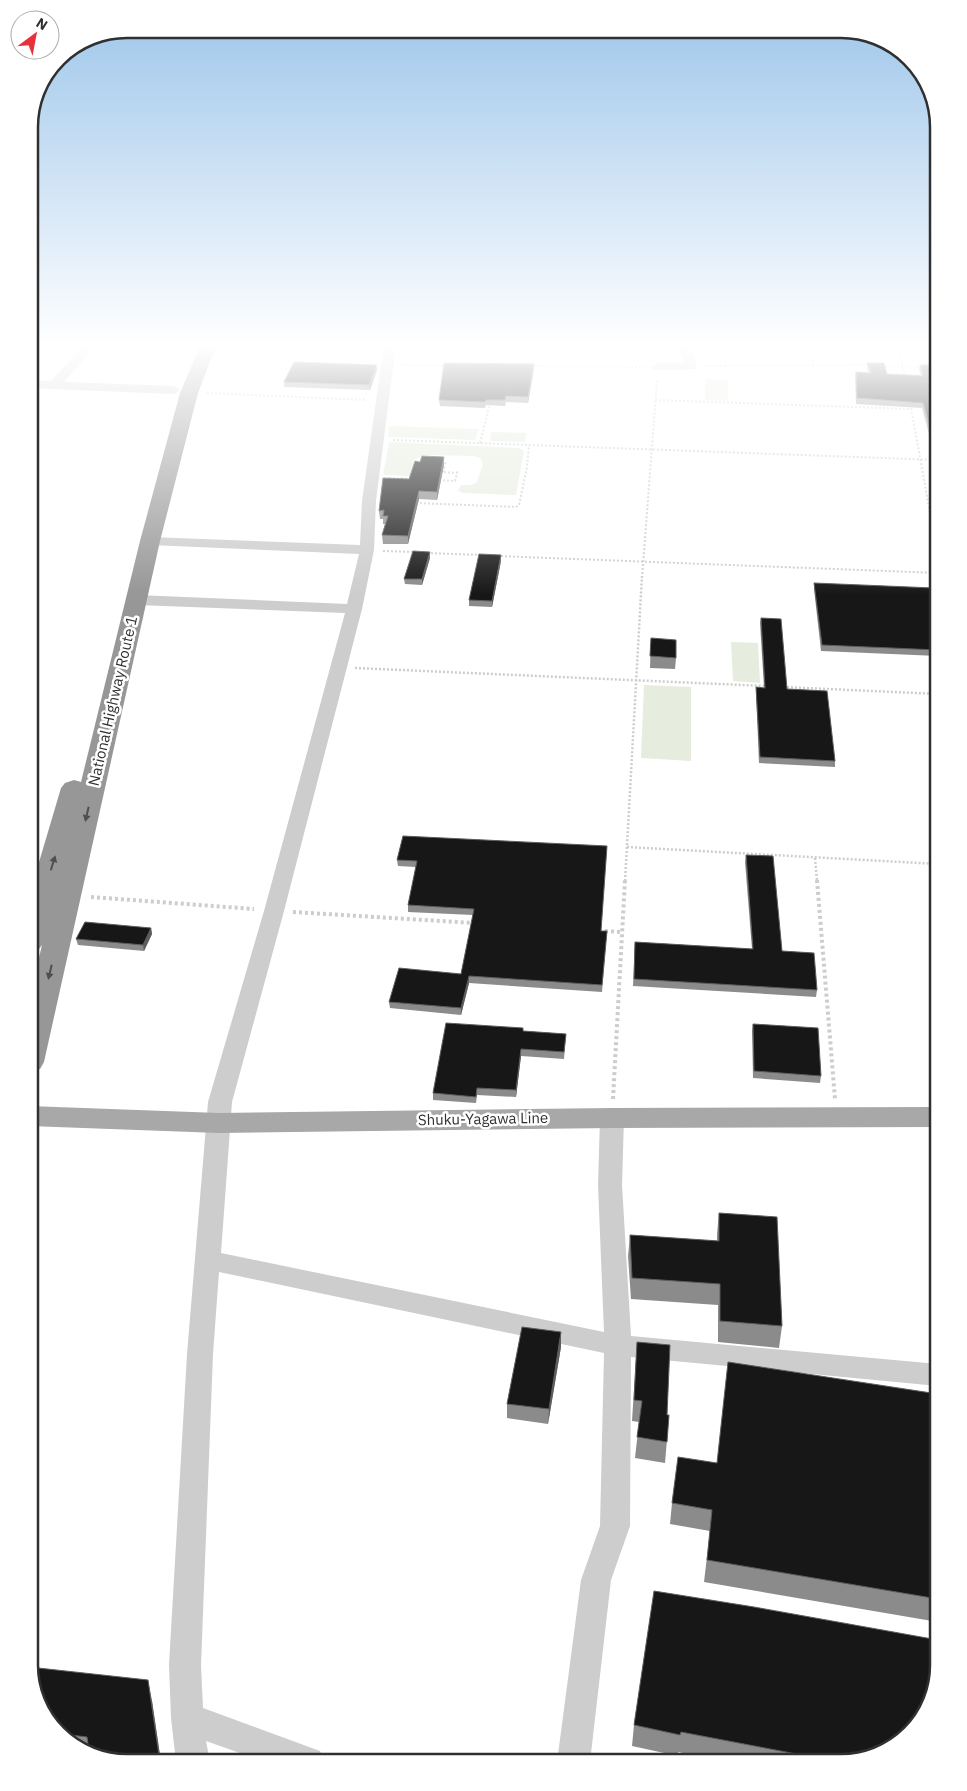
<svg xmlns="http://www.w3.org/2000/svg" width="967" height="1791" viewBox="0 0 967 1791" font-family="'IBM Plex Sans',sans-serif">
	<rect width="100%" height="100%" fill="#fff"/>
	<!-- green -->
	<path fill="#e6edde" d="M705 379 728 380V401L705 400Z
		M389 426 479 429 475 440 388 437Z
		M491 432 526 433 525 442 490 441Z
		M389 442 519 448 524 451 516 495 464 493 458 491 461 485H472L477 482 483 464 480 458 473 456 424 455 414 460 410 476 383 475Z
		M731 642 758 643 760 683 733 681Z
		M644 685 691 687V761L641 758Z"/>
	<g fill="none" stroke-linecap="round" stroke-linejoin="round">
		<!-- path-far2 -->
		<path stroke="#cdcdcd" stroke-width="2" stroke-dasharray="2 2" stroke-linecap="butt" d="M808 344 813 364
			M898 344 905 377
			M401 365 447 366
			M531 366 645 367
			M704 366 870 365
			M881 366 923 367
			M207 393 366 400
			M655 400 911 409
			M911 408 938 557
			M393 440 938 460
			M480 443 490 403
			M440 472 457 473
			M443 472 446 461
			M389 478 410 479
			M439 480 455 481 458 470
			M416 503 516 507 519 505 527 467 529 445
			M383 551 416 552
			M427 553 481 555
			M497 556 938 573
			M642 578 657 380"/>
		<!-- path-far1 -->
		<path stroke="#cdcdcd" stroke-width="2.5" stroke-dasharray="2 2" stroke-linecap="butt" d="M355 668 766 686
			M783 687 938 694
			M627 847 938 864
			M815 858 817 881
			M625 881 642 576"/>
		<!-- path -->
		<path stroke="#cdcdcd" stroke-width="4" stroke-dasharray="3 3" stroke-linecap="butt" d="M817 880 835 1099
			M91 897 254 909
			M293 912 474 923
			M605 931 621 932
			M613 1099 625 880"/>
		<!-- minor -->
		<path fill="#cdcdcd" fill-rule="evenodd" d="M85 344H97L64 382 174 386 180 390 174 394 29 388V380L51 381Z
			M384 344H396L376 501 374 550 362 609 284 911 232 1102 221 1253 604 1332 598 1185 600 1118 604 1112 612 1110 620 1112 624 1118 622 1185 631 1336 938 1364V1386L631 1357 630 1526 611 1580 590 1762H557L581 1580 600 1526 604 1353 219 1272 213 1354 201 1665 203 1708 320 1751 325 1762H265L206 1741 210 1762H176L171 1718 169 1665 187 1354 208 1102 264 911 345 613 137 605 132 603 129 600 132 597 137 595 347 604 359 554 150 545 145 544 143 541 145 538 150 537 360 545 362 501Z
			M678 344H690L697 366 695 369 654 370 652 367 658 363H684Z"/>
		<!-- major -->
		<path fill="#a8a8a8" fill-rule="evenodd" d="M29 1106 219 1113 612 1108 938 1107V1127L612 1128 219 1133 29 1126Z"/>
		<!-- highway -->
		<path fill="#979797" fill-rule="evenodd" d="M201 344H217L198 393 160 541 44 1062 40 1069 29 1072V999L42 945 39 949 29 952V896L61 788 65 783 74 780 81 782 140 541 180 393Z"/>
	</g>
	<!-- wall -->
	<path fill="#8b8b8b" d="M867 363 887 374 921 375 919 370 920 365H938V456H935L922 408 856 404 855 377 856 372 868 373 867 368Z
		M534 364V369L528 403 506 402 505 406 486 405 485 408 440 406 439 400Z
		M377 365V370L370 390 284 387V382Z
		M444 465 437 500 419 499 408 544H383L382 535 385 524H383V519H380L379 511Z
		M430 552V558L422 585 405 584 404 579Z
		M501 561 492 607 469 606V600Z
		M814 583 938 606V656L821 651 814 589Z
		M761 618 787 689 835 761V767L759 763 756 693V687L764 688 760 623Z
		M651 638 676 658 675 669 650 668Z
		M403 836 602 931H607L602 992 469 983 461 1015 390 1008 389 1002 461 974 473 915 408 912V905L416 867 398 866 397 860Z
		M746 855 782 951 817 990 816 997 633 986 635 942 752 949 745 862Z
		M151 928 152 934 144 951 78 945 76 939Z
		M753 1024 821 1076 820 1083 753 1078 752 1031Z
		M523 1031 566 1034 564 1059 521 1056 516 1097 477 1095 476 1103 433 1100V1093Z
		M719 1213 782 1326 779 1348 718 1342V1305L631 1299 628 1256 630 1235 717 1241V1234Z
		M637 1342 667 1415H669L665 1463 635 1458 639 1422 632 1421Z
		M561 1347 548 1424 507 1418V1404Z
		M938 1394V1622L704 1582 710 1531 670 1524 672 1503Z
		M152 1701 161 1762H121L72 1746 36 1702Z
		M634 1725 878 1755 840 1762H728L678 1752V1756L632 1746Z"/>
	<!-- shaded-wall -->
	<path fill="#5d5d5d" d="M534 364V369L528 403V397Z
		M377 365V370L370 390 369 385Z
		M444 457V465L437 500V492Z
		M419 491V499L408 544V536Z
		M430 552V558L422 585V579Z
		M501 555V561L492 607V601Z
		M151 928 152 934 144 951 143 945Z
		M469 976V983L461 1015V1008Z
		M521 1049V1056L516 1097V1090Z
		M561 1332V1347L548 1424 549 1409Z
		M148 1680 152 1701 161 1762H160Z"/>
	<!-- building -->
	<path fill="#171717" stroke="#5d5d5d" d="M294 362 377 365 369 385 284 382Z
		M444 363 534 364 528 397 506 396 505 400H486L485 402 439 400Z
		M867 363H884L887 374 923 376 920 365H938V451L936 450 923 403 857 398 856 372 871 373Z
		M422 456 444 457 437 492 419 491 408 536 382 535 388 516H383L384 510 379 511 383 478 409 479 415 461 420 462Z
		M413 551 430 552 422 579H404Z
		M479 554 501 555 492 601 469 600Z
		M814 583 934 588 938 606V650L822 645Z
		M761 618 781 619 787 689 827 691 835 761 760 757 756 687 765 688Z
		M651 638 676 640V658L650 656Z
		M403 836 607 846 601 931H607L602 985 469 976 461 1008 389 1002 399 968 461 974 474 909 408 905 417 861 397 860Z
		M746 855 773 856 782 951 814 953 817 990 634 979 635 942 753 949Z
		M85 922 151 928 143 945 76 939Z
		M446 1023 523 1028V1031L566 1034 564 1052 521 1049 516 1090 477 1088 476 1097 433 1093Z
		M753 1024 818 1028 821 1076 754 1071Z
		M719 1213 777 1217 782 1326 720 1321V1284L632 1278 630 1235 719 1241Z
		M522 1327 561 1332 549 1409 507 1404Z
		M637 1342 670 1345 667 1415H669L667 1442 637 1437 642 1401 634 1400Z
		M728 1362 938 1394V1599L707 1560 712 1510 672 1503 678 1457 717 1463Z
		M654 1591 754 1607 938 1640V1665L922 1719 878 1755 845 1761 807 1754V1756L681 1732 680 1735 634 1725Z
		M29 1667 148 1680 160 1762H121L89 1751 87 1737 62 1734 36 1702Z"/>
	<!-- one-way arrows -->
	<defs><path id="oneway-solid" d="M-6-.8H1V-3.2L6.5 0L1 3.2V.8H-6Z" transform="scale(1.25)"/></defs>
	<g fill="#4f4f4f">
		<use href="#oneway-solid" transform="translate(87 814) rotate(103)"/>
		<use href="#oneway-solid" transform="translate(53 863) rotate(-73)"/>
		<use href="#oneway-solid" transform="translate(50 972) rotate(103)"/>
	</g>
	<!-- sky -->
	<linearGradient id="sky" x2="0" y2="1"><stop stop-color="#9cc5ea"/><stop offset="0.58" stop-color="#fff"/><stop offset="1" stop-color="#fff" stop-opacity="0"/></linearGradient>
	<rect width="967" height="595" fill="url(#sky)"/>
	<g text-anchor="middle" stroke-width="5" stroke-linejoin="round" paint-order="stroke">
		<!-- street labels -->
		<g font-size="15" fill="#303030" stroke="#fff">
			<text transform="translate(113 701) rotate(-77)" y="5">National Highway Route 1</text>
			<text transform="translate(483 1119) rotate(-1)" y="5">Shuku-Yagawa Line</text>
		</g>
	</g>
	<!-- crop -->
	<path d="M0 0H967V1791H0ZM127 38H841A89 89 0 0 1 930 127V1665A89 89 0 0 1 841 1754H127A89 89 0 0 1 38 1665V127A89 89 0 0 1 127 38Z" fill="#fff" fill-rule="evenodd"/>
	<path fill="none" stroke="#303030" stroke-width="2.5" d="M127 38H841A89 89 0 0 1 930 127V1665A89 89 0 0 1 841 1754H127A89 89 0 0 1 38 1665V127A89 89 0 0 1 127 38Z"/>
	<!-- north arrow -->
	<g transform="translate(35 35) rotate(32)"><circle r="24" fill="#ffffff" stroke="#acacac"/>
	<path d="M0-4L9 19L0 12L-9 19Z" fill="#e7323b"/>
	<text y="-8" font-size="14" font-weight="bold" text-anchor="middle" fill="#303030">N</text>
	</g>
</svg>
